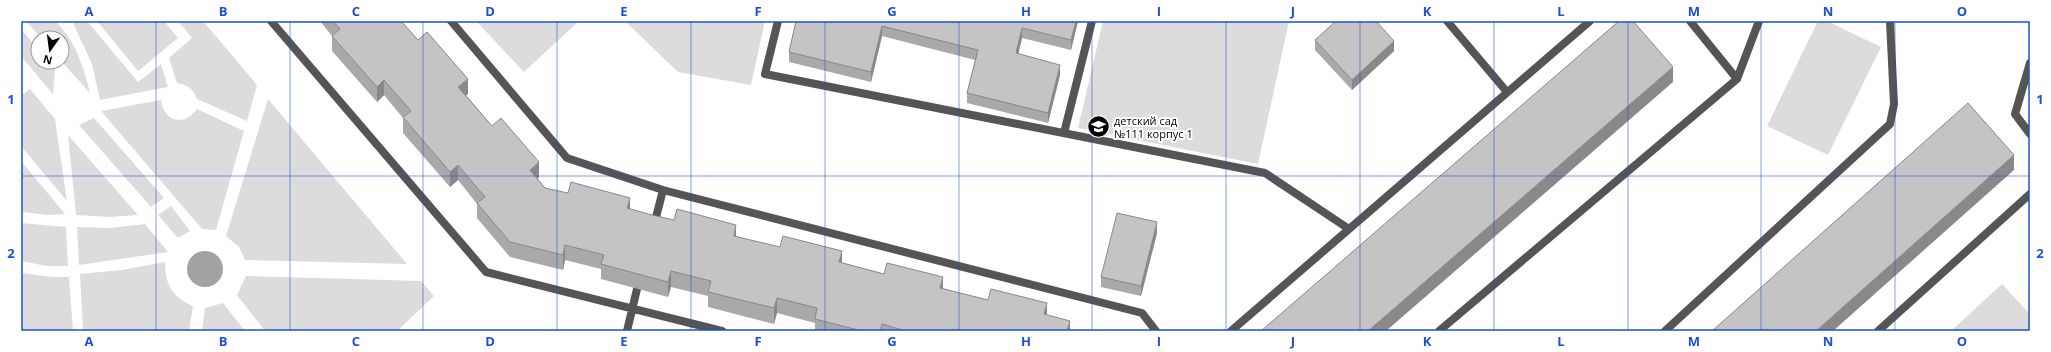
<svg xmlns="http://www.w3.org/2000/svg" width="2051" height="352" viewBox="0 0 2051 352" font-family="'Open Sans',sans-serif">
	<rect width="100%" height="100%" fill="#fff"/>
	<!-- green -->
	<path fill="#dcdcdc" d="M26 21H55C75 39 84 68 90 93L62 62V38H41Z
		M76 21H87L138 82 161 64 168 87 100 100 92 64 73 23Z
		M97 21H164L178 38 138 71Z
		M178 21H203L257 85 247 121 197 99C193 88 187 85 177 83L169 58 192 38Z
		M476 21H579L524 72Z
		M625 21H765L751 85 678 72Z
		M1103 21H1289L1258 164 1078 128Z
		M1818 21H1827L1881 47 1828 155 1767 126Z
		M21 29 38 49V62H49L55 69 53 94 21 56Z
		M30 89 55 119 67 201 21 146V96Z
		M268 99 407 264 245 260 239 247 226 236Z
		M161 100C164 122 184 127 197 109L244 131 216 230 202 229 101 111Z
		M94 118 164 198 151 207 79 125Z
		M68 135 138 215 109 217 76 215Z
		M21 161 65 214 48 215 21 212Z
		M171 206 190 231 178 238 158 215Z
		M21 223 66 227 68 266H47L21 261Z
		M145 224 168 252 79 265 77 227 109 228Z
		M165 262C165 284 172 297 193 306L189 331H83L80 274 122 270Z
		M21 273 53 277H69L73 331H21Z
		M246 276 421 281 434 296 397 331H265L237 295Z
		M2002 284 2030 314V331H1951Z
		M223 303 245 331H202L205 308Z"/>
	<!-- water -->
	<path fill="#a3a3a3" d="M187 269a18 18 0 1 1 36 0a18 18 0 1 1-36 0Z"/>
	<g fill="none" stroke-linecap="round" stroke-linejoin="round">
		<!-- lane -->
		<path stroke="#555" stroke-width="8" d="M271 21 486 272 722 331
			M451 21 567 158 663 190 1142 313 1156 331
			M778 21 765 74 1265 173 1349 229
			M1447 21 1507 92
			M1690 21 1737 79
			M2030 63 2015 114 2030 134
			M1064 133 1092 21
			M654 225 663 190
			M627 331 637 289
			M1231 331 1590 21
			M1439 331 1737 79 1759 21
			M1665 331 1890 124 1894 104 1890 21
			M1878 331 2030 194"/>
	</g>
	<!-- wall -->
	<path fill="#a9a9a9" d="M320 21H401L418 40 468 94 466 95 492 126 539 177 537 178 545 188 1047 315 1070 331H815V323L777 313 774 324 708 307V296L671 287 668 297 601 279V269L565 260 563 270 510 257 477 218V204L458 180 450 187 403 133V118L384 95 377 102 332 51V36Z
		M796 21H1078L1071 50 1022 38 1018 54 1060 75 1048 123 967 103V93L975 60 882 36 871 82 789 62V52Z
		M1315 40 1394 51 1352 90 1315 50Z
		M1157 233 1141 296 1101 287V277Z"/>
	<!-- shaded-wall -->
	<path fill="#898989" d="M1076 21H1078L1071 50V40Z
		M882 26V36L871 82V72Z
		M1022 28V38L1016 64V53Z
		M1394 41V51L1352 90V80Z
		M1060 65V75L1048 123V113Z
		M1673 67V82L1386 331H1368Z
		M468 79V94L458 102V87Z
		M384 80V95L377 102V87Z
		M2014 155V170L1833 331H1816Z
		M539 162V177L530 185V170Z
		M458 165V180L450 187V172Z
		M630 198V213L627 208Z
		M1157 222V233L1141 296V286Z
		M736 225V240L734 236Z
		M565 245V260L563 270V255Z
		M842 251V266L839 262Z
		M671 271V287L668 297V282Z
		M943 277V292L940 288Z
		M777 298V313L774 324V308Z
		M1047 303V318L1044 314Z
		M1070 321V331H1067Z"/>
	<!-- building -->
	<path fill="#c4c4c4" stroke="#898989" d="M333 21H401L418 40 427 32 468 79 458 87 492 126 501 118 539 162 530 170 545 188 568 193 571 182 630 198 627 208 652 215 674 220 677 209 736 225 734 236 780 247 783 236 842 251 839 262 884 274 887 263 943 277 940 288 988 300 991 289 1047 303 1044 314 1070 321 1067 331H906L882 324 880 331H862L815 319 817 308 777 298 774 308 708 292 711 281 671 271 668 282 601 264 604 255 565 245 563 255 510 242 477 203 485 197 458 165 450 172 403 117 411 111 384 80 377 87 332 36 340 29Z
		M796 21H1076L1071 40 1022 28 1016 53 1060 65 1048 113 967 93 978 50 882 26 871 72 789 52Z
		M1336 21H1376L1394 41 1352 80 1315 40Z
		M1619 21H1633L1673 67 1368 331H1261Z
		M1968 103 2014 155 1816 331H1712Z
		M1117 213 1157 222 1141 286 1101 277Z"/>
	<!-- grid -->
	<path fill="none" stroke="#1d4ed8" stroke-width="1" stroke-opacity="0.55" d="M156 21V331M290 21V331M423 21V331M557 21V331M691 21V331M825 21V331M959 21V331M1092 21V331M1226 21V331M1360 21V331M1494 21V331M1628 21V331M1761 21V331M1895 21V331M21 176H2030"/>
	<!-- icons -->
	<defs>
		<symbol id="school-disc" viewBox="-11 -11 22 22"><circle r="9.5" fill="#000" stroke="#fff"/><path d="M0-5L7-2L0 1L-7-2ZM-4 1L0 2.5L4 1V4Q0 6-4 4Z" fill="#fff"/></symbol>
	</defs>
	<g fill-rule="evenodd">
		<use href="#school-disc" x="1086" y="114" width="25" height="25"/>
	</g>
	<g text-anchor="middle" stroke-width="4" stroke-linejoin="round" paint-order="stroke">
		<!-- poi labels -->
		<g font-size="11" fill="#000" stroke="#fff" text-anchor="start">
			<text x="1114" y="125">детский сад<tspan x="1114" dy="13">№111 корпус 1</tspan></text>
		</g>
	</g>
	<!-- border -->
	<rect width="2051" height="352" fill="none" stroke="#ffffff" stroke-width="44"/>
	<!-- north arrow -->
	<g transform="translate(50 50) rotate(194)"><circle r="19" fill="#ffffff" stroke="#999999"/>
	<path d="M0-3L7 15L0 10L-7 15Z" fill="#000000"/>
	<text y="-6" font-size="11" font-weight="bold" text-anchor="middle" fill="#000000">N</text>
	</g>
	<rect x="22" y="22" width="2007" height="308" fill="none" stroke="#1d4ed8" stroke-width="1.5"/>
	<g font-size="13" text-anchor="middle" font-weight="bold" fill="#1d4ed8">
		<text x="89" y="16">A</text>
		<text x="223" y="16">B</text>
		<text x="356" y="16">C</text>
		<text x="490" y="16">D</text>
		<text x="624" y="16">E</text>
		<text x="758" y="16">F</text>
		<text x="892" y="16">G</text>
		<text x="1026" y="16">H</text>
		<text x="1159" y="16">I</text>
		<text x="1293" y="16">J</text>
		<text x="1427" y="16">K</text>
		<text x="1561" y="16">L</text>
		<text x="1694" y="16">M</text>
		<text x="1828" y="16">N</text>
		<text x="1962" y="16">O</text>
		<text x="11" y="104">1</text>
		<text x="2040" y="104">1</text>
		<text x="11" y="258">2</text>
		<text x="2040" y="258">2</text>
		<text x="89" y="346">A</text>
		<text x="223" y="346">B</text>
		<text x="356" y="346">C</text>
		<text x="490" y="346">D</text>
		<text x="624" y="346">E</text>
		<text x="758" y="346">F</text>
		<text x="892" y="346">G</text>
		<text x="1026" y="346">H</text>
		<text x="1159" y="346">I</text>
		<text x="1293" y="346">J</text>
		<text x="1427" y="346">K</text>
		<text x="1561" y="346">L</text>
		<text x="1694" y="346">M</text>
		<text x="1828" y="346">N</text>
		<text x="1962" y="346">O</text>
	</g>
</svg>
